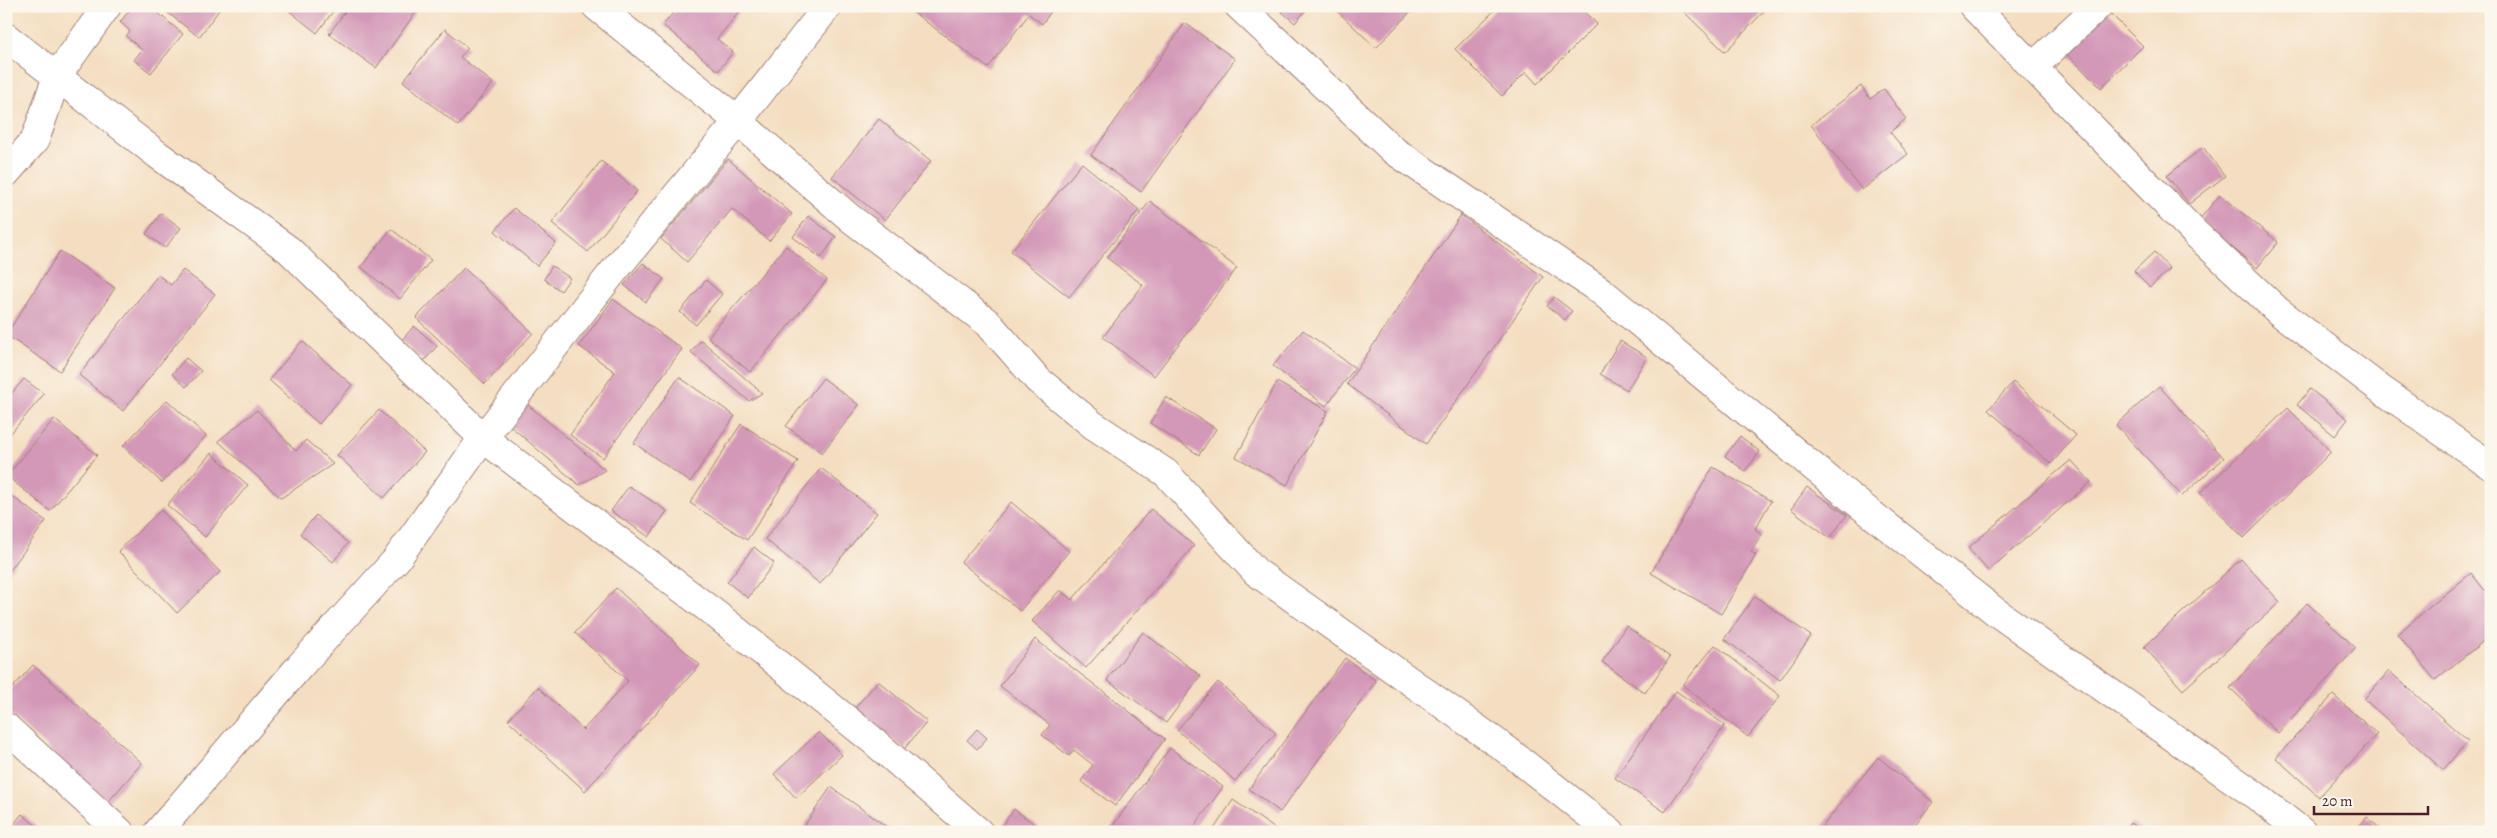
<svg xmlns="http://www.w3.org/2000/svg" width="2497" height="838" viewBox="0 0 2497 838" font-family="Alegreya,serif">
	<rect width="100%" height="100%" fill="#fbf7ec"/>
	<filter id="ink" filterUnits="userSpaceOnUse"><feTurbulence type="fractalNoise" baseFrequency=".02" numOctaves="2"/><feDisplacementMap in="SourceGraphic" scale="10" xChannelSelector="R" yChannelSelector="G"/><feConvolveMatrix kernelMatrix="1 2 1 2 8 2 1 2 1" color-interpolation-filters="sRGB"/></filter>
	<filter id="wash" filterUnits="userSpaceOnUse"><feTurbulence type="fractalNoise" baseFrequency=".0096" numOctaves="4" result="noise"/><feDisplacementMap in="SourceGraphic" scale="20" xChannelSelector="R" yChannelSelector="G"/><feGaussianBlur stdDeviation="1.12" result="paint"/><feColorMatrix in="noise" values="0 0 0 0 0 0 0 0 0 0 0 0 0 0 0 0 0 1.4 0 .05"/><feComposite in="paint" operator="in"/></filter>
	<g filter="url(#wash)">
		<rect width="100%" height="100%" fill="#f4dec1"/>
		<g id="blocks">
			<!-- building -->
			<path fill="#d398b7" d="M133 6H150L183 34 151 73 134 60 142 50 126 36 130 31 120 22Z
				M159 6H222L199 37Z
				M283 6H337L317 33Z
				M349 6H414L418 9 376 68 329 34Z
				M679 6H744L717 39 733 52 718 71 663 25Z
				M905 6H1055L1042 24 1029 14 988 68Z
				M1275 6H1309L1295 23Z
				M1332 6H1416L1376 48Z
				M1499 6H1586L1582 10 1597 24 1537 84 1526 72 1502 96 1455 49Z
				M1678 6H1769L1725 52Z
				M2103 6 2143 46 2101 88 2061 48Z
				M1185 23 1235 59 1141 192 1091 155Z
				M445 29 468 48 460 57 493 83 458 126 403 81Z
				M1861 86 1870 99 1884 89 1906 119 1890 132 1908 154 1862 190 1811 125Z
				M879 119 931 161 885 220 832 177Z
				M2203 147 2225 176 2189 204 2167 176Z
				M728 159 792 214 769 241 732 209 687 262 661 239Z
				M601 161 637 191 588 252 552 223Z
				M1082 163 1139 210 1069 297 1011 251Z
				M2220 195 2278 242 2257 268 2199 220Z
				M1150 201 1237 268 1154 376 1103 337 1143 285 1107 258Z
				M514 208 556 243 537 266 495 231Z
				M161 213 181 228 165 248 146 234Z
				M1461 215 1543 277 1426 444 1347 384Z
				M808 216 836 237 821 258 793 237Z
				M391 229 431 260 400 299 361 267Z
				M786 246 827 280 750 372 708 337Z
				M60 251 115 288 60 371 6 335Z
				M2154 252 2170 269 2150 287 2134 271Z
				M643 263 664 279 646 302 624 285Z
				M552 266 570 278 561 291 544 279Z
				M464 268 533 333 485 384 416 318Z
				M183 270 215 294 123 411 79 375 158 275 171 285Z
				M706 280 722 294 696 325 680 312Z
				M1554 297 1572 311 1565 320 1547 306Z
				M613 299 682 349 603 458 570 435 615 372 579 346Z
				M414 326 437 346 424 361 401 341Z
				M1303 330 1355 368 1326 406 1273 366Z
				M701 340 762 393 749 401 691 352Z
				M302 341 352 385 319 424 269 380Z
				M1620 341 1647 357 1627 390 1600 374Z
				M186 358 201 371 186 387 172 374Z
				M679 377 735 416 690 482 634 443Z
				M823 378 859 405 822 453 786 426Z
				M24 379 44 394 6 439V400Z
				M1277 382 1328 411 1287 485 1236 457Z
				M2013 382 2076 435 2051 464 1988 410Z
				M2159 386 2224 458 2182 496 2116 425Z
				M2310 389 2348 419 2335 436 2297 405Z
				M1166 397 1216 429 1199 455 1150 423Z
				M167 400 206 436 162 483 123 446Z
				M526 403 605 470 579 485 508 424Z
				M2288 408 2331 452 2244 538 2200 493Z
				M257 410 296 451 306 440 333 464 281 498 218 441Z
				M379 410 425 452 384 498 337 455Z
				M54 419 97 455 50 511 7 476Z
				M741 424 798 461 747 540 690 503Z
				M1740 436 1760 452 1745 471 1725 456Z
				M211 453 248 485 205 537 167 505Z
				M2071 460 2091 482 1988 571 1968 548Z
				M1713 467 1771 501 1755 529 1762 534 1751 552 1756 555 1721 614 1651 573Z
				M821 468 877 513 820 584 765 539Z
				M629 486 667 511 649 537 611 511Z
				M1807 487 1847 515 1830 538 1791 509Z
				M6 492 46 521 6 576Z
				M1011 502 1069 551 1020 611 961 562Z
				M1151 509 1194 546 1086 668 1032 621 1060 590 1072 600Z
				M161 510 220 572 177 613 118 551Z
				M316 515 348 543 333 562 300 534Z
				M754 547 774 563 748 598 727 582Z
				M2241 559 2280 602 2183 690 2144 647Z
				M2471 573 2491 598V635L2435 680 2397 634Z
				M616 588 700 665 585 791 508 720 538 687 583 730 628 681 575 633Z
				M1755 596 1811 636 1780 680 1724 639Z
				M2307 603 2356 648 2278 733 2230 688Z
				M1626 626 1670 657 1645 693 1602 662Z
				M1143 632 1201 676 1166 723 1107 680Z
				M1035 639 1165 739 1115 806 1081 781 1093 765 1074 750 1069 756 1042 735 1050 725 1000 686Z
				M1715 645 1780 696 1748 737 1683 685Z
				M1345 658 1376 681 1280 812 1249 789Z
				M33 665 142 763 108 802 6 711V695Z
				M2389 671 2468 741 2443 770 2364 699Z
				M878 681 927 722 904 749 855 708Z
				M1218 682 1276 733 1235 781 1177 730Z
				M1676 691 1725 725 1665 812 1615 778Z
				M2333 695 2377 734 2319 797 2276 758Z
				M977 729 987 738 977 749 967 740Z
				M819 732 842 755 796 798 774 774Z
				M1170 748 1223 787 1190 832H1108Z
				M1878 757 1933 802 1909 832H1818Z
				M831 787 894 832H806L802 829Z
				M1233 800 1280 832H1212Z
				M1014 809 1045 832H998Z
				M22 814 44 832H7Z
				M2367 817 2384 832H2354Z
				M2130 823 2144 832H2125Z"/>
		</g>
	</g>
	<g filter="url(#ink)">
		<use href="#blocks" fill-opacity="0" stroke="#9f7e76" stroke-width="1"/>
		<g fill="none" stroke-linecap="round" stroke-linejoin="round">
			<defs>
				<path id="minor" d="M596 6 738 121 850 218 988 323 1038 380 1093 425 1166 473 1256 572 1507 750 1611 832
					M1239 6 1393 150 1601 291 1845 493 1996 612 2255 795 2302 832
					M1973 6 2195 233 2278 311 2379 388 2491 466
					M6 37 158 155 289 250 483 438 718 616 871 739 979 832
					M2033 67 2098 6
					M6 173 35 140 57 76 107 6
					M6 727 120 832
					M158 832 299 667 396 560 483 438 609 277 738 121 828 6"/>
			</defs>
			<!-- minor casing -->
			<use href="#minor" stroke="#9f7e76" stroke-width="30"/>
			<!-- minor -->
			<use href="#minor" stroke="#fff" stroke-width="28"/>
		</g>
	</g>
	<!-- margin -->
	<rect width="2497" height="838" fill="none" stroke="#fbf7ec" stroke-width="25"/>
	<!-- scale -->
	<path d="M2314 806v8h114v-8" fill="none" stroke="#4a1f2b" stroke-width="2.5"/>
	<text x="2322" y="806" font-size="15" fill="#4a1f2b" stroke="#fbf7ec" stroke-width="4" paint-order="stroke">20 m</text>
</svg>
